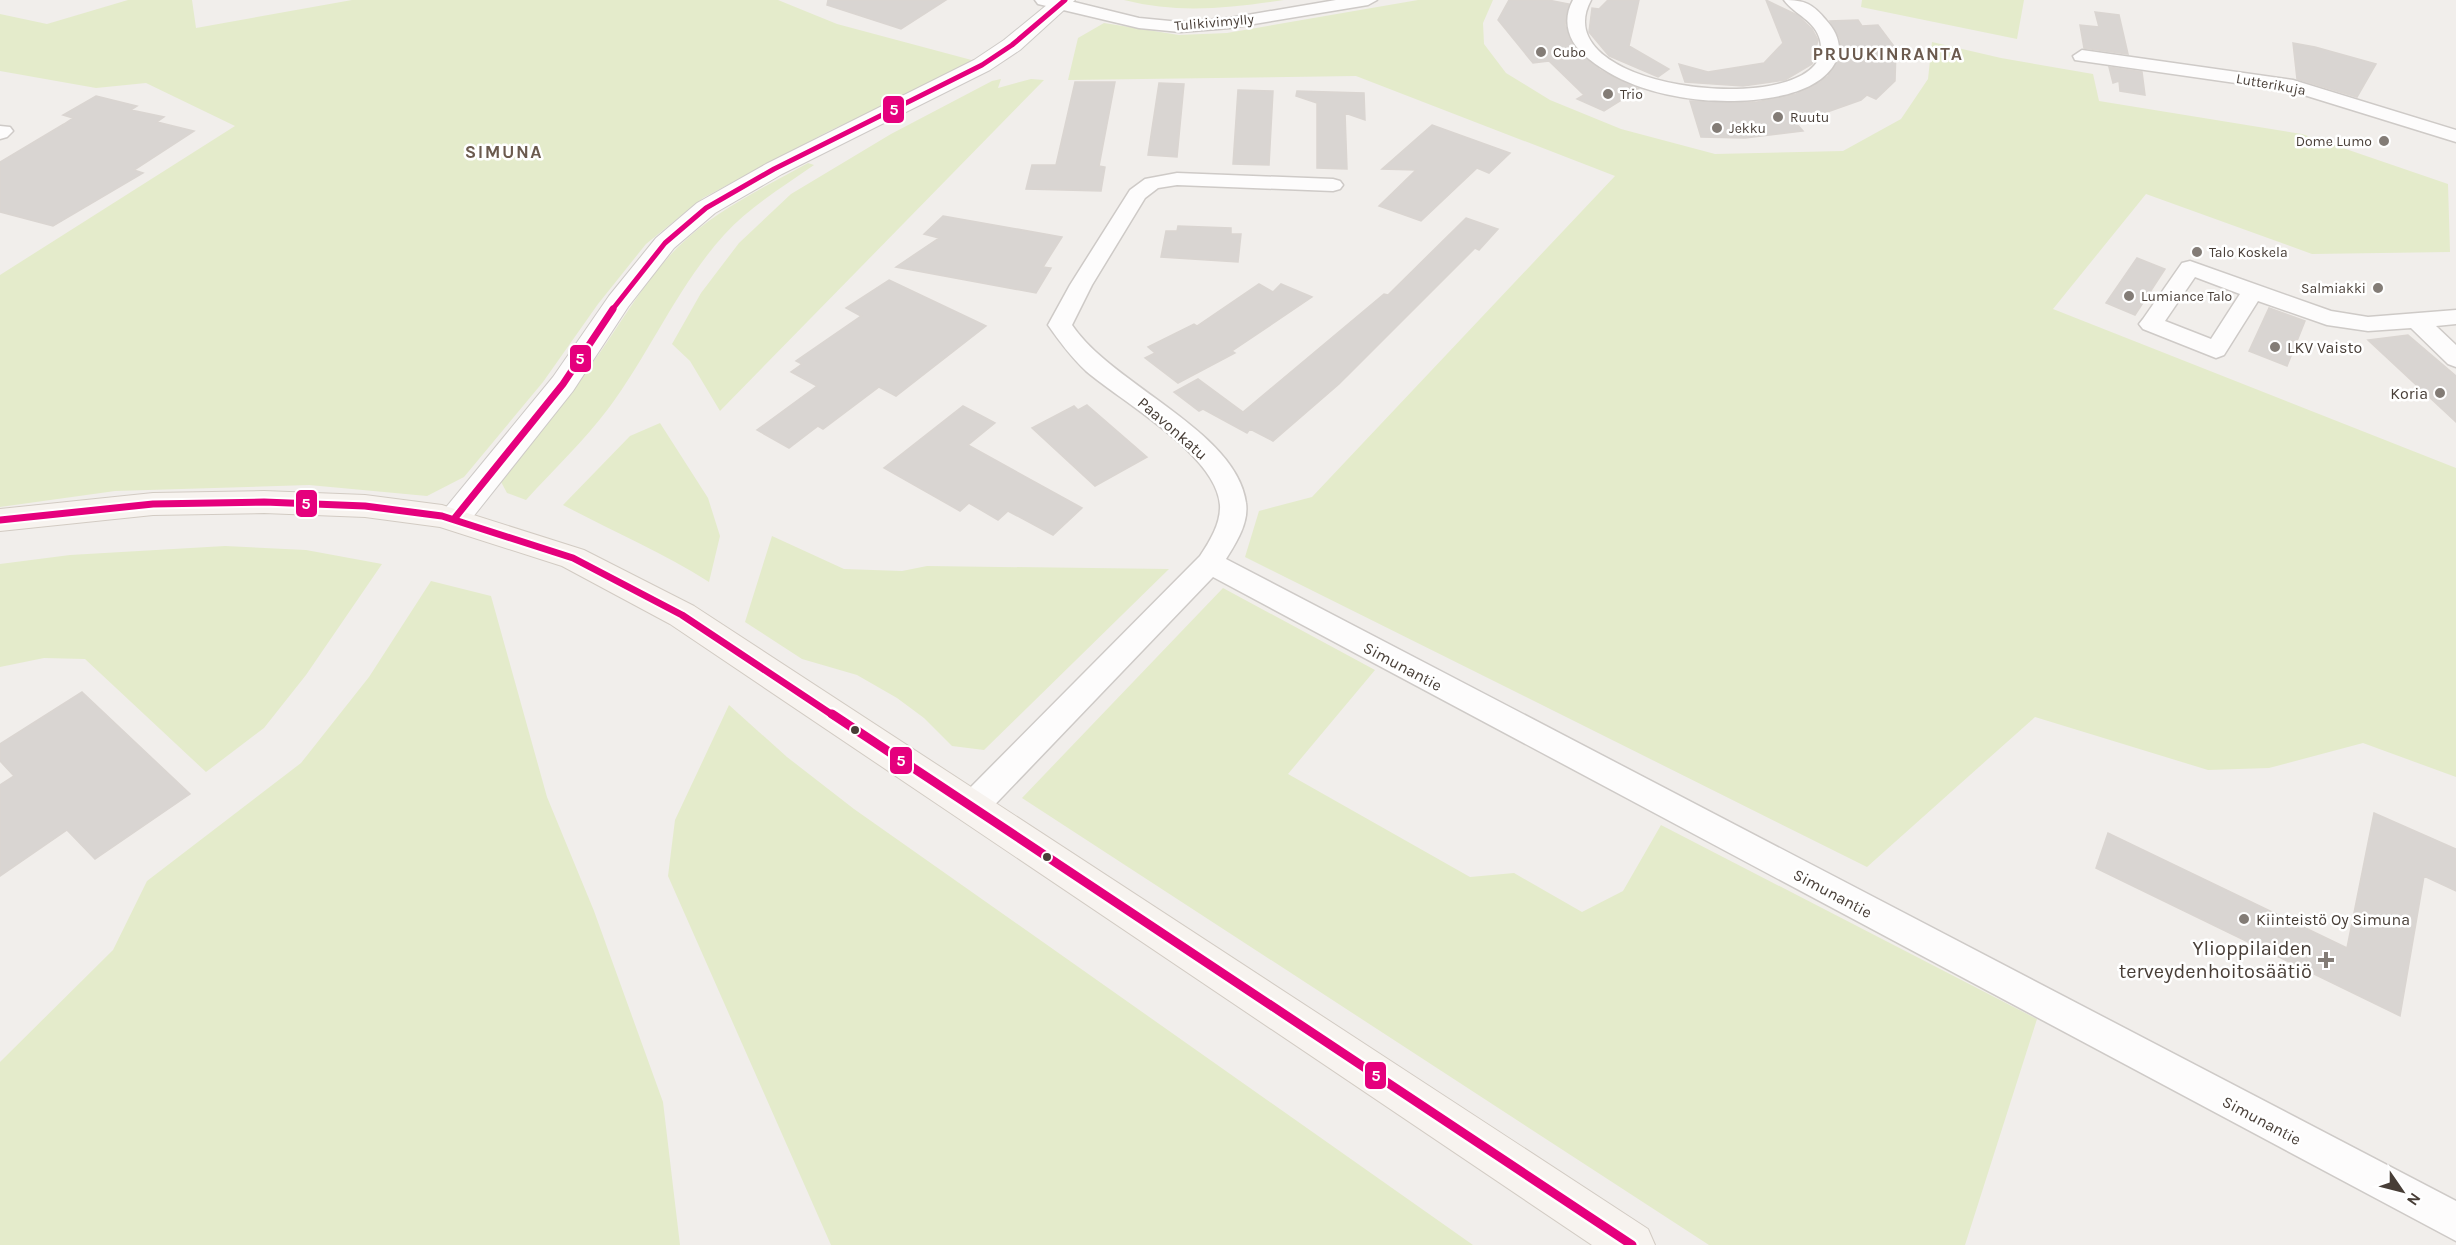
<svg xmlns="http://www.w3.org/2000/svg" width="2456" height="1245" viewBox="0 0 2456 1245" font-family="Karla,sans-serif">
	<rect width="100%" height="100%" fill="#f1eeeb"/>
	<!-- green -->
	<path fill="#e4ebcb" d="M128 0H192L196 28 352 0H778L837 24 979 62 829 131 703 198 646 244 598 304 543 382 464 477 427 496 309 485 115 491 0 507V275L235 126 146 83 96 88 0 71V14L47 24Z
		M1124 0H1284C1227 8 1180 14 1124 0Z
		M1418 0H1493L1483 23 1484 44 1506 73 1550 100 1621 129 1715 154 1843 151 1901 119 1928 79 1932 42 2001 58 2093 74 2099 101 2302 134 2448 184 2450 252 2312 254 2146 194 2053 309 2456 468V777L2363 743 2269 768 2208 770 2035 717 1867 867 1245 557 1259 511 1312 497 1615 176 1356 76 1068 80 1078 38 1104 23 1179 35 1227 33Z
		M1862 0H2024L2017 39 1861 7Z
		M1001 79 998 88 1031 79 1044 80 720 411 690 361 672 344 701 293 739 243 791 194 891 134 992 81Z
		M808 163 814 165C784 186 749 207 724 235 677 287 650 353 608 409 584 441 553 470 526 500L507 493 500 480C534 439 568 397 599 354 624 318 646 279 678 247 714 211 763 188 808 163Z
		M660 423 708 498 720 536 709 582C662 552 612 531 563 505L630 436Z
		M772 536 844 569 902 571 927 566 1169 569 984 750 952 746 924 718 897 698 857 675 802 659 745 622Z
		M225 546 306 550 382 564 306 675 264 728 206 772 85 659 44 658 0 667V564L70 555Z
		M431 581 491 596 547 797 594 911 663 1102 680 1245H0V1062L113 950 147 881 301 763 369 677Z
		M1223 588 1375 670 1288 774 1470 877 1514 873 1582 912 1623 891 1661 825 2037 1019 1965 1245H1709L1022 798Z
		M729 705 787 757 854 809 1473 1245H831L668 876 675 820Z"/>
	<!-- building -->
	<path fill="#d9d5d2" stroke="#dad5d1" stroke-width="1.5" d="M828 0H946L901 29 827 5Z
		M1509 0H1548L1569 4 1565 25 1575 48 1600 70 1639 89 1604 111 1577 99 1584 95 1549 61 1533 63 1498 20Z
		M1608 0H1639L1629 46 1669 69 1658 77 1609 56 1589 32 1592 8 1599 9Z
		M1766 0 1797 15 1812 29 1818 40 1812 64 1785 80 1743 86 1685 82 1679 64 1708 72 1764 63 1783 43Z
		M2095 12 2119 15 2128 54 2084 48 2080 25 2099 27Z
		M1858 20 1862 26 1878 25 1896 49 1895 81 1876 99 1867 95 1861 100 1796 123 1803 131 1745 138 1701 137 1690 101 1757 102 1796 94 1813 86 1828 76 1840 56V39L1830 21Z
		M2293 43 2315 47 2376 64 2357 97 2297 79Z
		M2109 67 2142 72 2145 95 2120 91 2119 81 2113 83Z
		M1075 82H1115L1099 166 1105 167 1101 191 1026 189 1032 165H1056Z
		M1159 83 1184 84 1177 157 1148 155Z
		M1238 90 1273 91 1269 165 1233 164Z
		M1297 91 1364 93 1365 120 1345 113 1347 169 1317 168V103L1296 96Z
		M96 96 137 106 131 110 164 117 157 122 194 131 134 170 143 173 53 226 0 212V162L64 124 73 118 63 115Z
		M1432 125 1510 153 1489 173 1477 168 1421 221 1379 206 1416 170 1382 169Z
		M943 216 1062 237 1043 267 1051 268 1036 293 896 267 939 238 924 234Z
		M1466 218 1498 229 1479 250 1475 248 1339 384 1273 441 1250 429 1247 433 1203 409 1199 411 1174 392 1198 379 1243 412 1384 294 1388 295Z
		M1178 226 1231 228V234H1241L1238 262 1161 257 1166 231H1177Z
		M2137 258 2165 269 2135 315 2106 303Z
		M889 280 986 326 896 396 879 387 823 429 818 426 789 448 757 430 817 386 791 372 802 364 796 361 861 316 846 308Z
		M1259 284 1273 292 1281 284 1312 297 1232 351 1235 353 1178 383 1145 358 1155 353 1148 347 1194 324 1197 326Z
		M2269 308 2305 321 2287 366 2249 351Z
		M2408 335 2456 376V422L2368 340Z
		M1087 405 1147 457 1095 486 1032 428 1074 406 1078 410Z
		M963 406 995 423 968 445 1082 508 1053 535 1008 511 998 520 969 503 960 511 884 468Z
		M82 692 190 794 95 859 67 830 0 876V785L14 776 0 761V744Z
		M2374 813 2456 849V891L2424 876 2400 1016 2096 868 2108 833 2347 948Z"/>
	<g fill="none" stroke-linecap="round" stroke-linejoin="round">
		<defs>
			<path id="minor" d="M1035 0H1066L1139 18 1180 22 1230 18 1336 0H1377L1368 5 1230 28 1180 32 1139 28 1038 4Z
				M1573 0H1591C1539 96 1841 122 1820 40 1815 20 1795 15 1784 0 1805 0 1813 4 1826 20 1837 32 1843 47 1836 61 1817 101 1741 103 1703 100 1662 96 1621 85 1589 59 1569 44 1561 22 1573 0Z
				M2082 50 2293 80 2456 130V142L2291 91 2075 60 2073 56Z
				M0 126 10 127 13 131 7 137 0 139Z
				M1177 173 1333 179 1340 181 1343 185 1340 189 1333 191 1177 185 1158 188 1145 198 1092 285 1072 325C1112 385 1237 431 1246 503 1249 523 1236 543 1226 559L2456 1201V1241L1213 577 982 818 971 822 960 818 955 808 960 798 1200 556C1210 541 1221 523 1220 505 1217 455 1122 402 1086 371 1071 357 1060 342 1048 325L1070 285 1130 190 1145 179Z
				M2190 261 2331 311 2368 317 2456 310V324L2436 326 2456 345V367L2448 364 2411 328 2368 331 2327 325 2258 301 2224 355 2216 358 2143 329 2139 324 2143 319 2182 263ZM2195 277 2240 294 2211 339 2165 321Z"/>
			<path id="tertiary" d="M1053 0H1075L1020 50 990 70 782 174 715 213 674 248 628 307 573 391 465 527 454 530 443 527 439 519 443 511 553 377 609 296 656 238 697 203 766 164 974 60 1004 40Z"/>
			<path id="secondary" d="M264 491 365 495 442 505 584 550 694 606 1648 1229 1655 1245H1592L670 624 562 566 440 527 365 517 264 513 153 515 0 531V509L153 493Z"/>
		</defs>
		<!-- minor casing -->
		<use href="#minor" stroke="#cecac7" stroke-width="3"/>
		<!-- tertiary casing -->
		<use href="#tertiary" stroke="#cecac7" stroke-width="2"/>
		<!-- secondary casing -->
		<use href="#secondary" stroke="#d2cbc3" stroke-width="2"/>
		<!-- minor -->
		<use href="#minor" fill="#fdfcfc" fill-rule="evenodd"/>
		<!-- tertiary -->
		<use href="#tertiary" fill="#fdfcfc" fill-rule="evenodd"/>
		<!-- secondary -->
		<use href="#secondary" fill="#f7f3ef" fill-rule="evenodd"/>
		<defs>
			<path id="bus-1-far2" d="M612 310 665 243 706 208 774 169 982 65 1012 45 1065 0"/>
			<path id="bus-1-far1" d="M454 519 563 384 613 309
				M0 520 153 504 264 502 365 506 442 516 573 558 682 615 834 716"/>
			<path id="bus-1" d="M832 714 1632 1245"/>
		</defs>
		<!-- bus-1-far2 casing -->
		<use href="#bus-1-far2" stroke="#fff" stroke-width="8"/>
		<!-- bus-1-far1 casing -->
		<use href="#bus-1-far1" stroke="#fff" stroke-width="11"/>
		<!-- bus-1 casing -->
		<use href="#bus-1" stroke="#fff" stroke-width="14"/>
		<!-- bus-1-far2 -->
		<use href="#bus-1-far2" stroke="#e5007d" stroke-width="5"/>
		<!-- bus-1-far1 -->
		<use href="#bus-1-far1" stroke="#e5007d" stroke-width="7"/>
		<!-- bus-1 -->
		<use href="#bus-1" stroke="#e5007d" stroke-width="9"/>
	</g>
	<!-- markers -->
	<g fill="#837c76" stroke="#fff" stroke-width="2">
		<circle cx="1541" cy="52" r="6"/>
		<circle cx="1608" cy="94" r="6"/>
		<circle cx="1778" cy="117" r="6"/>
		<circle cx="1717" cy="128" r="6"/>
		<circle cx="2384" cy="141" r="6"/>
		<circle cx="2197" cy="252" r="6"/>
		<circle cx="2378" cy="288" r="6"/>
		<circle cx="2129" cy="296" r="6"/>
		<circle cx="2275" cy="347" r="6"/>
		<circle cx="2440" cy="393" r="6"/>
		<circle cx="2244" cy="919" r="6"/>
		<path d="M2323 951h6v6h6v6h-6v6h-6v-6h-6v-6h6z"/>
	</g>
	<g fill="#483e37" stroke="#fff" stroke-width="2">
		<circle cx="855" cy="730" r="5"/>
		<circle cx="1047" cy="857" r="5"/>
	</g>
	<g text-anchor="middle" stroke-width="5" stroke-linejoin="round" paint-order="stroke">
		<!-- far-street labels -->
		<g font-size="14" fill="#483e37" stroke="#fff">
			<text transform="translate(1214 22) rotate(-5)" y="5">Tulikivimylly</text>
			<text transform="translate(2271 84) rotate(10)" y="5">Lutterikuja</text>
		</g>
		<!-- far-poi labels -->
		<g font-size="14" fill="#483e37" stroke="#fff" text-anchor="start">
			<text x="1553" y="57">Cubo</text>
			<text x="1620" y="99">Trio</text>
			<text x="1790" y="122">Ruutu</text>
			<text x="1729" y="133">Jekku</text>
			<text x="2372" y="146" text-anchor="end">Dome Lumo</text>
			<text x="2209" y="257">Talo Koskela</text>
			<text x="2366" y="293" text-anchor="end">Salmiakki</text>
			<text x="2141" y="301">Lumiance Talo</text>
		</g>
		<!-- poi labels -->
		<g font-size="16" fill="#483e37" stroke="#fff" text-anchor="start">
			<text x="2287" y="353">LKV Vaisto</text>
			<text x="2428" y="399" text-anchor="end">Koria</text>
			<text x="2256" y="925">Kiinteistö Oy Simuna</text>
		</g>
		<!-- street labels -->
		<g font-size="16" fill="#483e37" stroke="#fff">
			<text transform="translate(1173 428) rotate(41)" y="6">Paavonkatu</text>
			<text transform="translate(1403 666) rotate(28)" y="6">Simunantie</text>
			<text transform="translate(1833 893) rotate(28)" y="6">Simunantie</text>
			<text transform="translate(2262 1120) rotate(28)" y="6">Simunantie</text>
		</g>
		<!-- far-district labels -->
		<g font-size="18" font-weight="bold" letter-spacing="1.5" fill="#6b5a4e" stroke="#fff">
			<text x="1888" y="60">PRUUKINRANTA</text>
			<text x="504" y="158">SIMUNA</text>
		</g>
		<!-- near-poi labels -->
		<g font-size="20" fill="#483e37" stroke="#fff" text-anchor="end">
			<text x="2312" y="955">Ylioppilaiden<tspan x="2312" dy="23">terveydenhoitosäätiö</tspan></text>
		</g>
	</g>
	<g stroke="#fff" stroke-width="2">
		<rect x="882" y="95" width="23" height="29" rx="6" fill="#e5007d"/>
		<rect x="569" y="344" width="23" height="29" rx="6" fill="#e5007d"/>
		<rect x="295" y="489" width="23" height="29" rx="6" fill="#e5007d"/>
		<rect x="889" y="746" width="24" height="29" rx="6" fill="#e5007d"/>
		<rect x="1364" y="1061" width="23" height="29" rx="6" fill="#e5007d"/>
	</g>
	<g font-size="16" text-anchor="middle" font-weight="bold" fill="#fff">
		<text x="894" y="115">5</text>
		<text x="580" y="364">5</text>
		<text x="306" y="509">5</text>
		<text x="901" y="766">5</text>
		<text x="1376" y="1081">5</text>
	</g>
	<!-- north arrow -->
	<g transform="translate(2402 1191) rotate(125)" stroke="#ffffff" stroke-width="4.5" paint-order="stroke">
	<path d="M0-4.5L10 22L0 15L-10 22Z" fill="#483e37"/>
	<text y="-9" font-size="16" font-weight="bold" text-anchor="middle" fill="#483e37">N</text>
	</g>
</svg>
